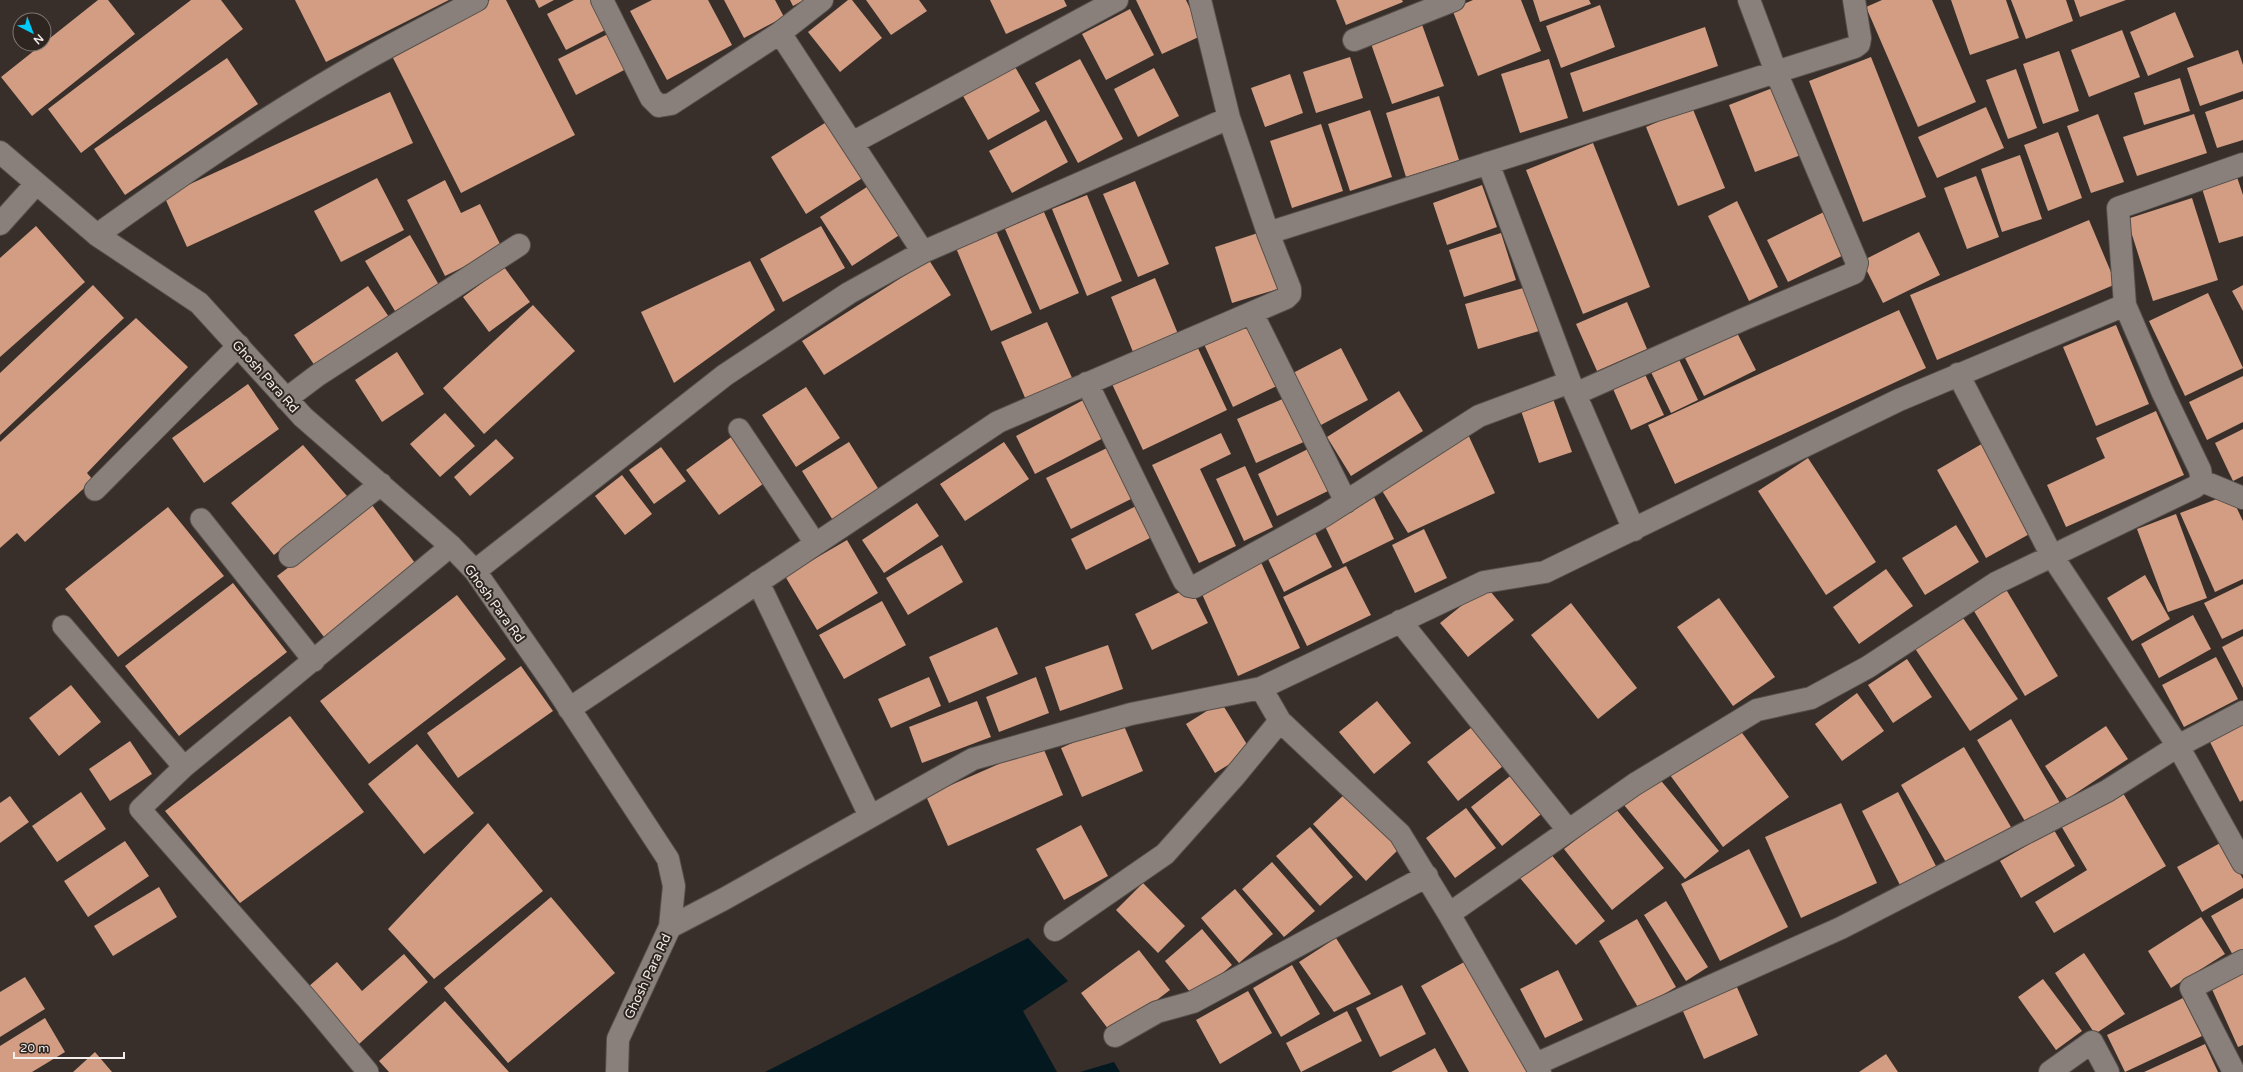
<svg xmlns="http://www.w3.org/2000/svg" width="2243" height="1072" viewBox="0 0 2243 1072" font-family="'Varela Round',sans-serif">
	<rect width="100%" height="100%" fill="#382f2b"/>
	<!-- water -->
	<path fill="#04181f" d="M1028 938 1068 981 1023 1011 1057 1072H765Z
		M1114 1062 1120 1072H1080Z"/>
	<!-- building -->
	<path fill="#d29d82" d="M98 0H108L135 34 32 116 1 77Z
		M191 0H221L243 29 81 153 48 109Z
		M295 0H449L326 62Z
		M490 0H506L575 135 461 193 390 52Z
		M535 0H554L539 8Z
		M574 0H600L613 26 566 50 547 14Z
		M652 0H708L732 45 667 80 630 11Z
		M724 0H775L784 17 744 38Z
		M790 0H804L793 6Z
		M848 0H852L882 38 840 72 808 32Z
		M866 0H919L927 11 891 35Z
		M990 0H1064L1067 6 1006 34Z
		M1136 0H1186L1203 35 1162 54Z
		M1336 0H1402L1403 2 1346 25Z
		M1473 0H1521L1541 51 1478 76 1452 9Z
		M1533 0H1589L1591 4 1540 22Z
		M1882 0H1932L1976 102 1918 127 1866 7Z
		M1951 0H2006L2019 38 1970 55Z
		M2011 0H2066L2073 21 2026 39Z
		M2074 0H2126L2080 17Z
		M1600 5 1615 47 1561 68 1546 26Z
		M1130 9 1154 55 1106 80 1082 34Z
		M2175 12 2194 57 2148 76 2130 32Z
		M1420 19 1444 86 1392 104 1369 38Z
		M1705 27 1718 66 1583 112 1570 73Z
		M2122 30 2140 77 2089 97 2071 50Z
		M612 32 630 67 576 95 558 59Z
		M2238 50 2243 65V91L2200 106 2187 68Z
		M2059 51 2079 111 2043 124 2023 64Z
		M1350 57 1363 98 1316 113 1303 72Z
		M1871 57 1926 197 1863 222 1809 81Z
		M227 58 258 104 125 195 94 149Z
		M1080 59 1123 139 1078 163 1035 83Z
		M1549 59 1568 118 1520 133 1501 74Z
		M1014 65 1040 111 988 140 962 94Z
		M1154 68 1179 116 1138 137 1114 89Z
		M2016 69 2037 128 2008 139 1986 80Z
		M1290 74 1303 113 1265 127 1251 88Z
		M2180 78 2190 111 2144 125 2134 93Z
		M1775 87 1801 155 1755 172 1729 105Z
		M390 92 413 143 187 247 164 196Z
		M1439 96 1459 160 1406 177 1386 113Z
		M2243 99V140L2217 148 2205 112Z
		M1692 107 1725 188 1678 206 1646 127Z
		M1986 107 2004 148 1937 178 1918 137Z
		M1370 110 1392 177 1350 191 1328 124Z
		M2098 114 2124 182 2091 193 2067 126Z
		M2194 114 2207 153 2137 176 2123 137Z
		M1046 120 1068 162 1012 193 989 151Z
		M828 121 864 177 806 214 771 157Z
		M1321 124 1343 191 1292 208 1270 141Z
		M2058 132 2082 198 2048 211 2024 145Z
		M1593 143 1650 287 1583 314 1526 170Z
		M2020 155 2042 219 2002 232 1981 169Z
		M2235 171 2243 195V236L2219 243 2200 182Z
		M1976 176 1999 237 1967 249 1944 188Z
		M377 178 404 230 341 262 314 211Z
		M445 180 461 213 480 204 502 248 445 276 407 200Z
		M1135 181 1169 264 1138 277 1103 194Z
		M870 185 901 234 852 266 820 217Z
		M1482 185 1497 227 1447 245 1433 203Z
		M1087 195 1122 281 1087 296 1052 209Z
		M2192 198 2218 280 2153 301 2127 219Z
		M1737 201 1778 287 1749 301 1708 216Z
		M1828 210 1848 253 1788 282 1767 240Z
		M1044 212 1079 293 1040 310 1005 229Z
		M2089 220 2116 284 1937 360 1910 295Z
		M36 226 85 282 0 357V258Z
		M821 226 845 268 783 302 760 259Z
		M996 231 1032 313 991 331 956 248Z
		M1261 232 1278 289 1232 303 1215 247Z
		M1919 232 1940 275 1883 303 1862 261Z
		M1501 233 1516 280 1464 297 1449 250Z
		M410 235 439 285 395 311 365 261Z
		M929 260 951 295 824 375 802 341Z
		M750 261 775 310 674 383 641 312Z
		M504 267 530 302 489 332 463 297Z
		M1155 278 1178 334 1133 352 1111 297Z
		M93 285 124 318 0 435V373Z
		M2243 285V311L2232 291Z
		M368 286 389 317 315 366 294 335Z
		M1527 287 1539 331 1478 349 1465 304Z
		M2208 293 2243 368 2185 396 2149 321Z
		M1627 302 1647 349 1597 371 1576 324Z
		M533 305 575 351 484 434 443 388Z
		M1899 310 1926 368 1675 484 1648 425Z
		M136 318 188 367 87 473 93 480 25 542 17 533 0 548V442Z
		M1253 319 1283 383 1233 407 1203 342Z
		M1047 322 1073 380 1026 400 1001 342Z
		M1733 325 1756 370 1704 396 1682 352Z
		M2116 325 2149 404 2096 426 2063 347Z
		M1196 344 1227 410 1143 450 1112 384Z
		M1341 348 1368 400 1321 425 1293 373Z
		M397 352 424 394 382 422 355 380Z
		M1676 353 1698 400 1671 413 1648 366Z
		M1642 368 1664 415 1631 430 1610 382Z
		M2243 376V422L2207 440 2189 402Z
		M248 384 279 429 204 483 172 438Z
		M806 387 840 438 796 467 762 415Z
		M1399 391 1423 431 1351 476 1327 437Z
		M1552 396 1572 452 1539 463 1520 408Z
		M1287 397 1306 441 1256 463 1237 419Z
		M1087 398 1107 436 1035 474 1016 436Z
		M2156 411 2184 475 2066 527 2047 485 2105 458 2096 438Z
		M445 413 475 446 440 477 410 444Z
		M2243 429V476L2233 481 2215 443Z
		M1466 430 1495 493 1408 533 1381 489Z
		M1221 433 1231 454 1200 469 1236 546 1199 563 1152 465Z
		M734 435 767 481 719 515 686 470Z
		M496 439 514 458 470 496 454 477Z
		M849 442 881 493 834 522 802 471Z
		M1004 442 1029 479 965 521 940 484Z
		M1985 442 2035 531 1986 558 1937 470Z
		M303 445 347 496 274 555 231 503Z
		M1113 445 1137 496 1071 529 1046 478Z
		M661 447 686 481 654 504 629 470Z
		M1312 447 1332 489 1277 516 1258 474Z
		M1808 458 1876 562 1826 595 1758 491Z
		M1245 466 1273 527 1244 541 1216 479Z
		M622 475 652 514 625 535 595 496Z
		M2230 494 2243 521V579L2215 592 2180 513Z
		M1373 495 1394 539 1343 564 1322 520Z
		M1144 502 1160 533 1086 570 1071 539Z
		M917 503 939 536 884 573 862 540Z
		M372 505 415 563 324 637 277 576Z
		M168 507 224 576 118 657 65 589Z
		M2176 514 2207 598 2168 612 2137 529Z
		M1956 525 1979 562 1925 595 1902 558Z
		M1313 529 1332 567 1284 592 1265 553Z
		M1424 529 1447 578 1415 593 1392 545Z
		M847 540 878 593 817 630 785 576Z
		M942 545 963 582 908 615 886 578Z
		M1260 560 1300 648 1238 676 1199 587Z
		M1346 566 1371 615 1307 646 1283 597Z
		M1886 569 1913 606 1859 644 1833 607Z
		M2145 575 2170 619 2132 641 2107 598Z
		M233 583 287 652 179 736 125 666Z
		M2243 584V629L2222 639 2204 603Z
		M1486 586 1514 620 1468 657 1440 623Z
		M2004 586 2058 676 2025 696 1971 606Z
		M1190 587 1208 623 1152 650 1135 614Z
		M457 595 506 659 369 764 320 701Z
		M1719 598 1775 677 1733 706 1677 627Z
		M882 601 906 645 844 679 819 635Z
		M1571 603 1637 688 1598 719 1531 635Z
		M1961 615 2018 699 1970 731 1914 647Z
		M2193 615 2211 649 2159 678 2141 644Z
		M997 627 1018 674 949 703 929 657Z
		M2243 636V688L2222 647Z
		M1108 645 1123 689 1060 711 1045 667Z
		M2216 657 2238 699 2184 727 2162 685Z
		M1907 659 1932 697 1893 723 1868 685Z
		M521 666 553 711 458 778 427 733Z
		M929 677 941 706 891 728 878 699Z
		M1036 677 1049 713 999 732 986 697Z
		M71 685 101 722 59 756 29 718Z
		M1857 693 1884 731 1842 761 1815 724Z
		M977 701 991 737 922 763 909 727Z
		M1377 701 1411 743 1374 774 1339 732Z
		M1221 702 1251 751 1215 773 1186 724Z
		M290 716 364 812 240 903 165 811Z
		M2011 719 2060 803 2026 823 1977 740Z
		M1122 721 1143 771 1082 797 1061 748Z
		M2243 723V800L2240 802 2209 740Z
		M1476 724 1507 763 1458 801 1427 762Z
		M1737 726 1789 797 1723 847 1670 775Z
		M2106 726 2128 759 2067 799 2045 766Z
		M130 741 152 774 110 801 89 769Z
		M417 744 474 813 424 854 368 784Z
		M1042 745 1063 795 948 846 926 796Z
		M1964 747 2011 827 1947 864 1901 785Z
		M1514 773 1545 811 1502 846 1471 807Z
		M1658 777 1719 851 1685 879 1624 805Z
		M2120 788 2166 866 2054 933 2035 902 2087 870 2060 824Z
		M81 792 106 829 57 862 32 826Z
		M1347 792 1399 849 1366 881 1313 824Z
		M1898 792 1937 868 1901 887 1862 811Z
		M10 796 29 822 0 843V803Z
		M1841 803 1877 883 1801 918 1765 837Z
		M1466 808 1496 848 1455 878 1426 838Z
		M1616 809 1664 868 1612 910 1564 849Z
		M488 823 543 891 434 979 388 929Z
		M1081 825 1108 876 1064 900 1036 849Z
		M1310 827 1353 877 1320 906 1276 856Z
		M2054 830 2075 866 2021 898 2000 861Z
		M125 841 149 876 88 917 64 881Z
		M2222 842 2243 879V888L2202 912 2177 867Z
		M1749 849 1788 927 1720 961 1681 884Z
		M1550 853 1605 921 1576 945 1520 878Z
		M1272 862 1315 911 1284 937 1242 889Z
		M1143 883 1185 926 1158 953 1116 910Z
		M159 887 177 917 113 956 94 926Z
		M1235 889 1273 934 1239 963 1201 918Z
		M551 897 615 973 508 1063 444 988Z
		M2243 898V952L2234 957 2211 916Z
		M1666 901 1708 967 1686 981 1644 915Z
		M2201 917 2225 954 2171 988 2148 951Z
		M1637 919 1676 987 1639 1009 1599 941Z
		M1202 929 1232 965 1194 997 1165 961Z
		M1336 938 1371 994 1334 1012 1299 962Z
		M1139 950 1170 990 1112 1034 1081 993Z
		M2084 953 2125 1014 2095 1034 2055 973Z
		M404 954 428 982 359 1044 308 987 337 962 362 991Z
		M1466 961 1527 1072H1469L1421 986Z
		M1292 965 1320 1014 1281 1037 1253 988Z
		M1558 970 1583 1020 1545 1038 1520 989Z
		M2243 973V1045L2238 1047 2211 987Z
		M25 977 45 1009 0 1037V992Z
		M2043 979 2082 1031 2056 1050 2018 997Z
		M1402 985 1426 1034 1380 1057 1356 1008Z
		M1736 985 1758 1035 1704 1059 1682 1009Z
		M1248 991 1272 1033 1220 1064 1196 1020Z
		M2183 998 2202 1036 2125 1072 2107 1035Z
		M445 1001 509 1072H389L379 1061Z
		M1347 1011 1362 1041 1301 1072 1286 1043Z
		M45 1018 65 1052 32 1072H0V1046Z
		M2205 1044 2218 1072H2144Z
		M1435 1048 1448 1072H1391Z
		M95 1052 112 1072H73Z
		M1886 1054 1898 1072H1859Z"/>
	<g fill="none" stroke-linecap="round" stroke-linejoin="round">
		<defs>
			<path id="lane" d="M739 429 815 543
				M95 490 239 345
				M201 519 314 661
				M63 626 184 767
				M368 1072 308 1000 140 809 184 767 451 546"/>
			<path id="street" d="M602 0 651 98 659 106 671 104 780 33 822 0
				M1200 0 1229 118 1268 233
				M780 33 923 252
				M1354 40 1454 0
				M852 143 1117 0
				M0 152 97 235 199 303 303 417 451 546 475 571 554 685 668 859 674 886 670 927 618 1039 617 1072
				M1488 163 1570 382 1634 530
				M0 224 36 184
				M97 235C185 172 275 110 370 57 406 37 442 19 477 0
				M2125 305 2118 208 2243 164
				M1252 313 1346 502
				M1958 374 2052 556 2178 746 2243 712
				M1087 383 1184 581 1189 586 1194 587 1325 515 1479 416 1570 382
				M1575 394 1744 319 1854 273 1857 263 1776 72 1749 0
				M286 399 318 375 519 245
				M2202 481 2243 498
				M290 556 381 484
				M475 571 725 375 849 293 923 252 1229 118
				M758 582 870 816
				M1400 621 1568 830
				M1261 688 1280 721 1400 834 1449 914 1540 1072
				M569 709 998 422 1286 298 1290 294V289L1268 233 1855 47 1859 44 1860 38 1854 0
				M670 927 724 899 973 759 1131 714 1261 688 1484 582 1545 572 1899 400 2125 305 2162 391 2200 470 2202 481 2195 487 1996 583 1868 667 1811 698 1757 710 1635 784 1449 914
				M1055 930 1165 854 1233 778 1280 721
				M1115 1036 1157 1012 1193 1002 1427 876
				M1536 1064 1841 928 2107 791 2178 746 2243 863
				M2050 1072 2092 1042 2108 1072
				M2234 1072 2191 988 2243 961"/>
		</defs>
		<!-- lane casing -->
		<use href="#lane" stroke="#564f4b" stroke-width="23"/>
		<!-- street casing -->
		<use href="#street" stroke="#564f4b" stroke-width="24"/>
		<!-- lane -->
		<use href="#lane" stroke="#8a807b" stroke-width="21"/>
		<!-- street -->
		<use href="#street" stroke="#8a807b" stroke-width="22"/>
	</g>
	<g text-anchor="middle" stroke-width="4" stroke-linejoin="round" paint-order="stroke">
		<!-- street labels -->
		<g font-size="13" fill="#f3edeb" stroke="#2e2521">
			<text transform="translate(266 376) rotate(48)" y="5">Ghosh Para Rd</text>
			<text transform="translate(495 603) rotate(54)" y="5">Ghosh Para Rd</text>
			<text transform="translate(647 976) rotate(-65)" y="5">Ghosh Para Rd</text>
		</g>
	</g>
	<!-- north arrow -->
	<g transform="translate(32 32) rotate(138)"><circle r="19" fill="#2e2521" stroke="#7d7572"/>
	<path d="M0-3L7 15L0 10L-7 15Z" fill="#01cbf9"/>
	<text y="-6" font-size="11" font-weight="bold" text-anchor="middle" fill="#f3edeb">N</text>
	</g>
	<!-- scale -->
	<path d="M14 1052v6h110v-6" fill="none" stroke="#f3edeb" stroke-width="2"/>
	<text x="20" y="1052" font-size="12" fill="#f3edeb" stroke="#2e2521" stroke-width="3" paint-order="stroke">20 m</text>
</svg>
